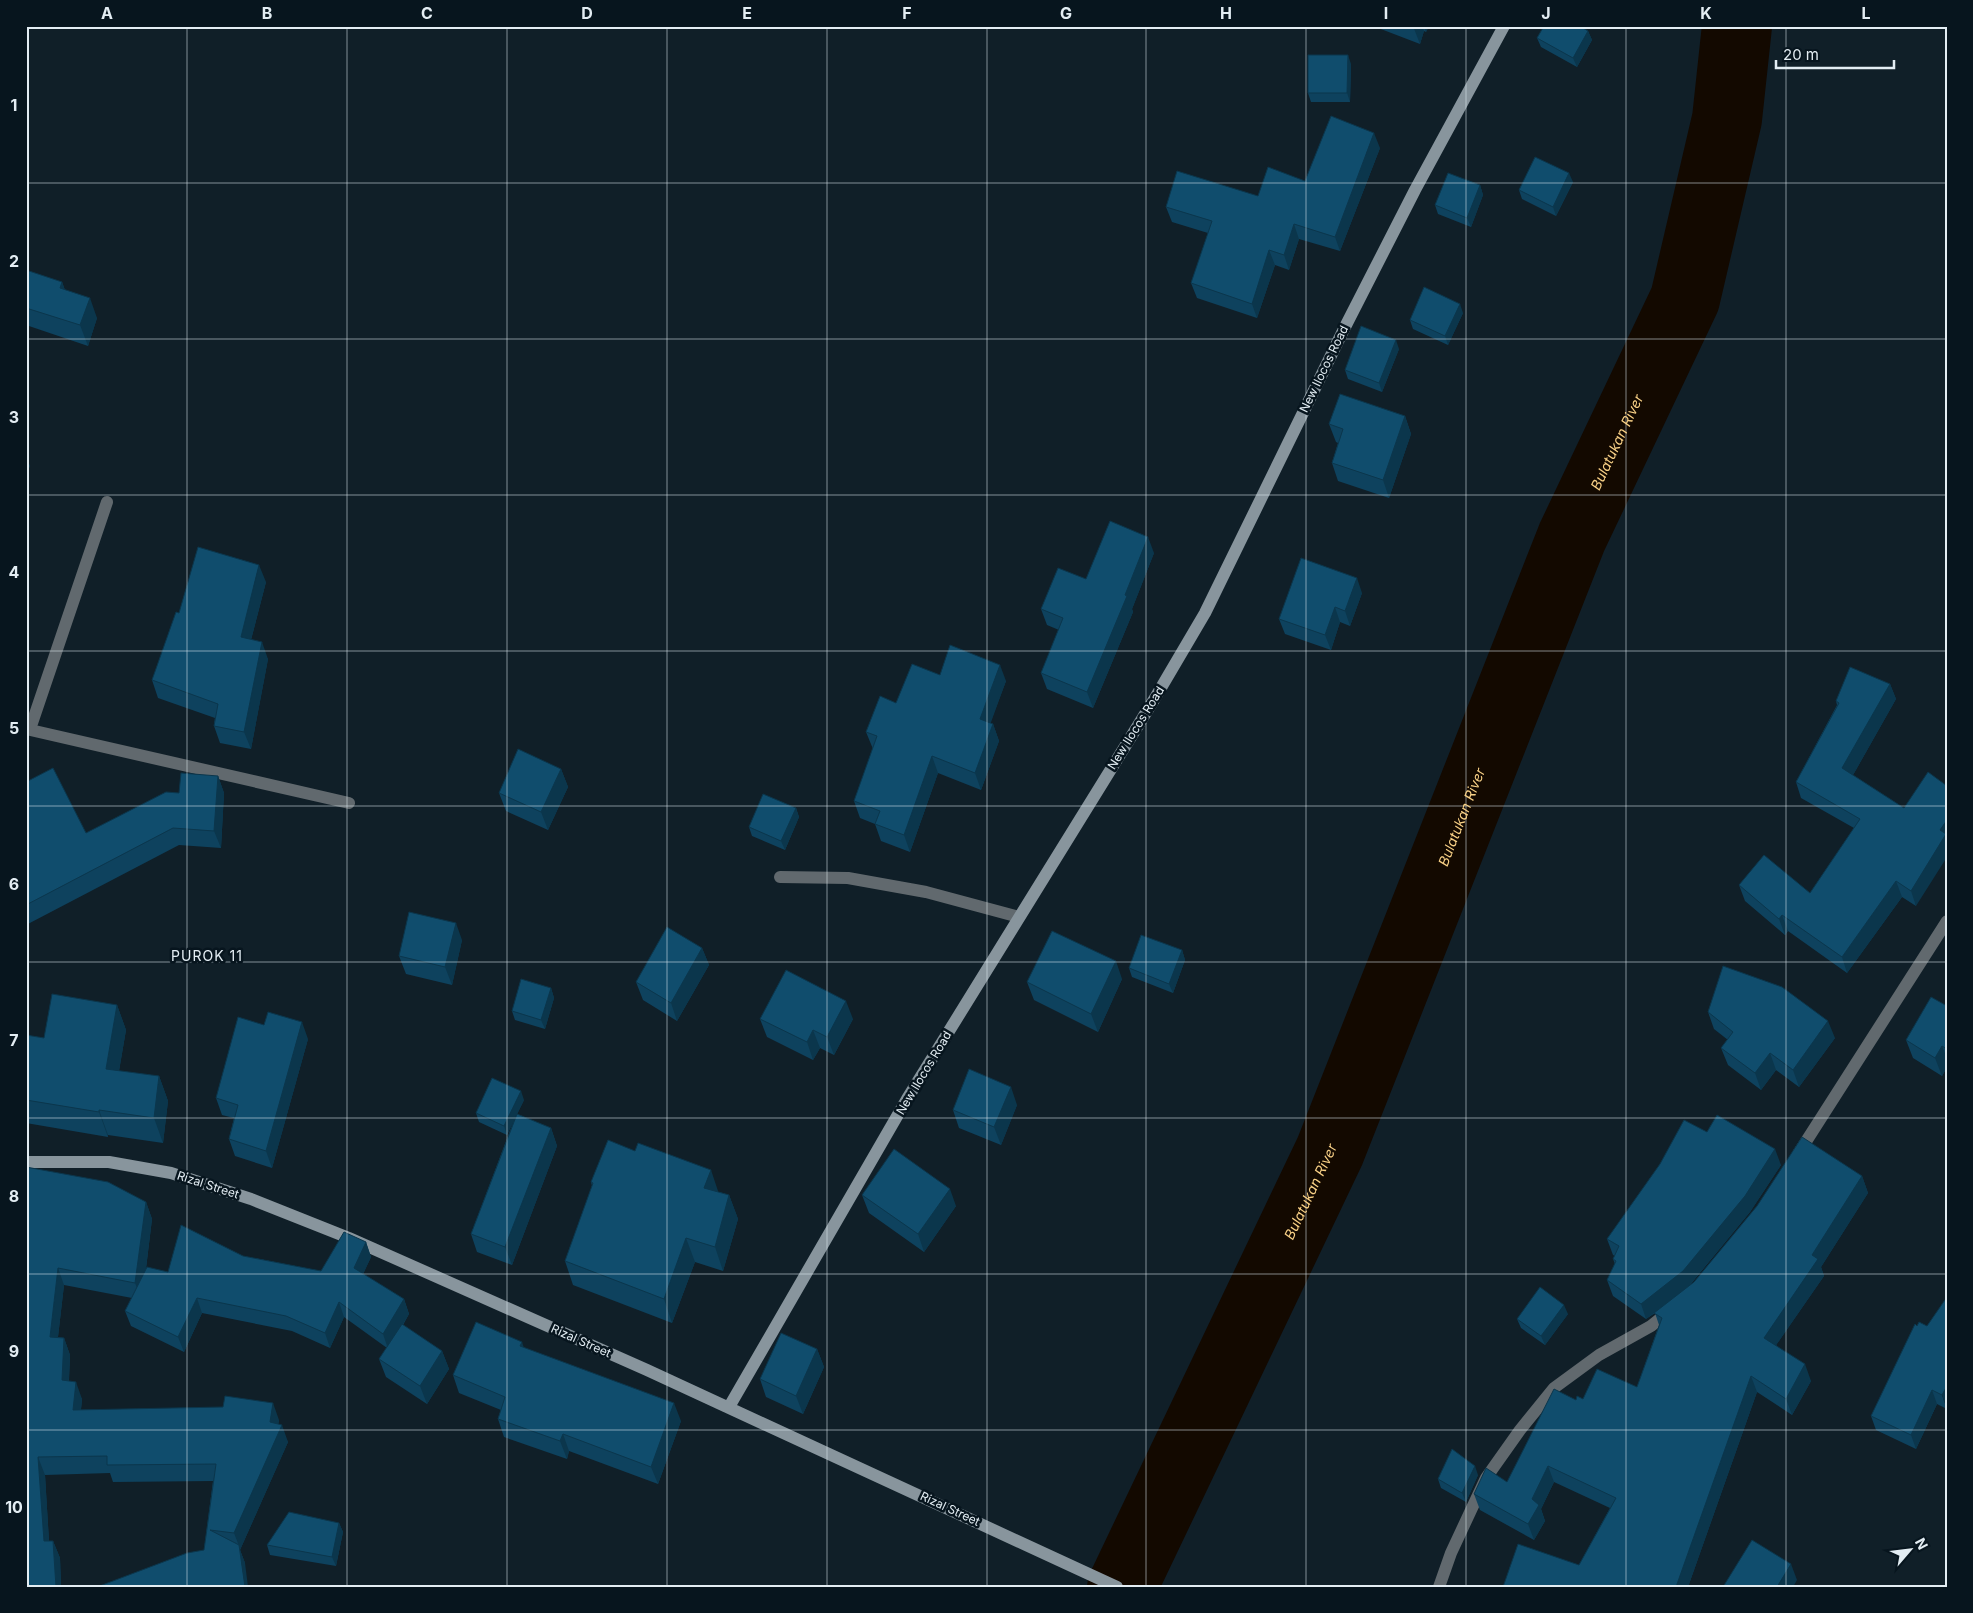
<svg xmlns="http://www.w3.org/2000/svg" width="1973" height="1613" viewBox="0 0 1973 1613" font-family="Inter,sans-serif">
	<rect width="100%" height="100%" fill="#101f28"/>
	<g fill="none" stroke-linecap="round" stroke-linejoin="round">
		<!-- river -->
		<path stroke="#130900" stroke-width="70" id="s1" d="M1122 1587 1330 1151 1572 537 1685 299 1727 119 1737 26"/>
		<!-- street -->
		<path stroke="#61696e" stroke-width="12" d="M26 729 349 803
			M30 729 107 502
			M780 877 848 878 926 892 1019 917
			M1798 1154 1947 921
			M1439 1587 1451 1553 1486 1478 1520 1430 1554 1388 1599 1355 1651 1326 1671 1310"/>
		<!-- secondary -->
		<path stroke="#88959d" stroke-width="12" d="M26 1162H109L171 1173 251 1199 349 1238 647 1370 1117 1587
			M729 1407 907 1099 1155 698 1205 613 1344 329 1415 190 1504 26"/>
	</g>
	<!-- wall -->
	<path fill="#0e425e" d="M1373 26H1429L1426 32 1424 31 1420 44Z
		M1588 31 1592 40 1577 67 1541 47 1537 38Z
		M1351 64 1350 102H1311L1308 93Z
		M1380 148 1340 251 1299 239 1289 270 1275 265 1257 318 1197 298 1191 283 1208 233 1172 222 1166 207 1258 196 1305 181Z
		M1573 182 1556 216 1522 199 1519 190Z
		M1480 185 1483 195 1471 227 1438 214 1435 205Z
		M26 270 62 282 65 290 97 318 88 346 26 325Z
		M1463 313 1448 345 1413 329 1410 320Z
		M1399 349 1382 392 1348 379 1345 370Z
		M1405 416 1411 434 1389 498 1338 481 1332 463 1338 443 1336 442 1329 424Z
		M1154 553 1132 609 1133 612 1093 708 1047 689 1041 673 1059 630 1047 625 1041 609 1086 579Z
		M266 582 251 640 268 659 251 749 220 743 214 726 215 718 158 698 152 680 179 613Z
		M1362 593 1350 626 1340 622 1331 650 1285 634 1279 619Z
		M940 675 1006 681 990 723 993 724 999 741 981 790 938 773 910 852 881 841 875 824 860 818 854 801 873 749 866 732 896 703Z
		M1890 684 1896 699 1853 775 1904 808 1916 906 1902 897 1847 973 1788 931 1785 935 1745 901 1739 885 1810 893 1854 828 1801 798 1796 782 1837 705 1836 701Z
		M561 769 568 787 548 830 506 811 499 793Z
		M218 776 224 793 221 848 179 845 26 925V782L86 833Z
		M796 808 799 817 785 850 752 836 749 827Z
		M462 940 452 985 406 974 399 956Z
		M702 948 709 965 677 1021 643 1000 636 982Z
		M1182 950 1185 960 1173 993 1132 977 1129 968Z
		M1122 979 1098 1032 1034 1000 1027 982Z
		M551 988 554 998 545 1029 515 1020 512 1011Z
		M117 1005 126 1030 119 1071 159 1076 168 1101 163 1143 108 1135V1137L26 1123V1035L44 1038Z
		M1947 1006V1067L1942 1076 1913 1058 1906 1040Z
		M1708 1012 1835 1038 1799 1087 1776 1070 1761 1090 1728 1065 1721 1048 1728 1040 1714 1029Z
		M760 1019H853L834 1055 820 1048 813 1060 767 1037Z
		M308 1039 272 1168 235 1156 229 1139 234 1118 222 1115 216 1098Z
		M524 1100 517 1114 551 1128 557 1146 512 1265 477 1252 471 1234 514 1120 507 1135 479 1122 476 1113Z
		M1017 1105 1001 1145 959 1128 953 1110Z
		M1707 1132 1781 1165 1750 1212 1690 1285 1862 1176 1868 1193 1821 1267 1824 1276 1776 1345 1811 1381 1792 1415 1757 1392 1688 1587H1503L1579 1565 1610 1508 1554 1482 1541 1509 1545 1521 1534 1540 1480 1510 1474 1494 1507 1482 1576 1400 1583 1399 1637 1387 1659 1325 1655 1313 1646 1319 1613 1296 1607 1280 1615 1264 1613 1259 1615 1256 1613 1255 1607 1239Z
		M26 1167 146 1202 152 1219 146 1269 168 1272 243 1256 321 1271 366 1242 371 1257 363 1274 404 1299 409 1314 403 1325 442 1351 449 1369 427 1404 386 1377 379 1359 387 1348 344 1317 330 1348 292 1331 202 1313 184 1352 131 1326 125 1311 132 1298 64 1285 58 1337 64 1338 70 1355 69 1381 82 1399 81 1410 279 1420 278 1424 288 1442 240 1550 245 1563 204 1550 213 1481 113 1482 110 1473 45 1475 49 1541H53L60 1558 61 1587H26Z
		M591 1182 719 1192 729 1195 738 1219 723 1271 695 1262 672 1323 573 1285 565 1261 592 1186Z
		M862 1195 956 1206 924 1252 869 1213Z
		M1568 1314 1545 1345 1521 1328 1517 1319Z
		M1917 1326 1947 1409 1937 1404 1916 1449 1876 1430 1871 1416Z
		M524 1348 681 1421 658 1484 569 1451 567 1459 504 1437 498 1419 501 1410 459 1393 453 1375Z
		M817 1349 824 1367 803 1414 766 1397 760 1379Z
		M1478 1475 1466 1502 1441 1488 1438 1479Z
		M339 1523 343 1532 336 1566 270 1555 267 1545Z"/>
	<!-- shaded-wall -->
	<path fill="#0b364c" d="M1413 26H1422L1424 31 1420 44Z
		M1424 26H1429L1426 32Z
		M1588 31 1592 40 1577 67 1573 58Z
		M1348 55 1351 64 1350 102 1347 93Z
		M1374 133 1380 148 1340 251 1335 237Z
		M1569 173 1573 182 1556 216 1553 207Z
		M1480 185 1483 195 1471 227 1467 218Z
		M1294 224 1299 239 1289 270 1284 255Z
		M1269 250 1275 265 1257 318 1252 304Z
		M62 282 69 302 60 288Z
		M90 298 97 318 88 346 80 325Z
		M1460 304 1463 313 1448 345 1445 336Z
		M1396 340 1399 349 1382 392 1379 383Z
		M1405 416 1411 434 1389 498 1383 480Z
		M26 456 30 466 26 477Z
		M1148 537 1154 553 1132 609 1133 612 1093 708 1087 692Z
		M259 565 266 582 247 655 241 637Z
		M1357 578 1362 593 1350 626 1345 611Z
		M1335 607 1340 622 1331 650 1325 635Z
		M262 642 268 659 251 749 244 732Z
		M1000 665 1006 681 986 736 980 719Z
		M1890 684 1896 699 1848 784 1842 768Z
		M993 724 999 741 981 790 975 773Z
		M932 756 938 773 910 852 904 835Z
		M561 769 568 787 548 830 541 812Z
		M218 776 224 793 221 848 214 831Z
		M796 808 799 817 785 850 781 841Z
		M1947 820V857L1916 906 1911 891 1940 830Z
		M1896 881 1902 897 1847 973 1842 957Z
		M1782 915 1788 931 1785 935 1779 919Z
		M456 923 462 940 452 985 445 967Z
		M702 948 709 965 677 1021 671 1003Z
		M1182 950 1185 960 1173 993 1169 984Z
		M1116 961 1122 979 1098 1032 1091 1014Z
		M551 988 554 998 545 1029 541 1020Z
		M846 1001 853 1019 834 1055 827 1037Z
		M117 1005 126 1030 115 1094 106 1069Z
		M1828 1021 1835 1038 1799 1087 1793 1070Z
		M302 1022 308 1039 272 1168 266 1151Z
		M813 1030 820 1048 813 1060 807 1042Z
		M1942 1046 1947 1058V1067L1942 1076 1935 1058Z
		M1770 1053 1776 1070 1761 1090 1755 1073Z
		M159 1076 168 1101 163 1143 154 1118Z
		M1011 1087 1017 1105 1001 1145 994 1127Z
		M521 1091 524 1100 507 1135 504 1126Z
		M99 1110 108 1135V1137L99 1112Z
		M551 1128 557 1146 512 1265 505 1247Z
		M1775 1149 1781 1165 1750 1212 1688 1287 1646 1319 1641 1304Z
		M711 1170 719 1194 704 1188Z
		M1862 1176 1868 1193 1821 1267 1824 1276 1770 1354 1764 1338 1812 1255Z
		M950 1189 956 1206 924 1252 918 1234Z
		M729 1195 738 1219 723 1271 715 1247Z
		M146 1202 152 1219 142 1300 135 1283Z
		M686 1238 695 1262 672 1323 664 1299Z
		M366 1242 371 1257 359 1283 354 1268Z
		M58 1268 64 1285 56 1354 50 1337Z
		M197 1298 202 1313 184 1352 178 1337Z
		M404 1299 409 1314 388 1349 383 1334Z
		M339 1302 344 1317 330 1348 325 1333Z
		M1564 1305 1568 1314 1545 1345 1541 1336Z
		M64 1338 70 1355 68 1397 62 1380Z
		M522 1342 528 1360 520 1346Z
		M817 1349 824 1367 803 1414 796 1396Z
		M442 1351 449 1369 427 1404 420 1386Z
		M1805 1364 1811 1381 1792 1415 1786 1399Z
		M1751 1376 1757 1392 1688 1587H1676Z
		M76 1382 82 1399 79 1427 73 1410Z
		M1947 1386V1409L1942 1395Z
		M1932 1390 1937 1404 1916 1449 1911 1435Z
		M273 1403 279 1420 277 1437 282 1425 288 1442 240 1550 245 1563 248 1587H245L239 1546 234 1533 270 1422Z
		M674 1403 681 1421 658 1484 651 1467Z
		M563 1434 569 1451 567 1459 560 1441Z
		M38 1457 45 1475 50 1558 44 1541Z
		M1475 1466 1478 1475 1466 1502 1462 1493Z
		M1548 1466 1554 1482 1541 1509 1545 1521 1534 1540 1528 1524 1532 1499Z
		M339 1523 343 1532 336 1566 332 1557Z
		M53 1541 60 1558 61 1587H56Z
		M1791 1564 1797 1580 1793 1587H1777Z"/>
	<!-- building -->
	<path fill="#104d6d" stroke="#0b364c" d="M1544 26H1580L1588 31 1573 58 1537 38Z
		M1308 55H1348L1347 93H1308Z
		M1331 116 1374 133 1335 237 1294 224 1284 255 1269 250 1252 304 1191 283 1212 221 1166 207 1177 171 1258 196 1268 167 1305 181Z
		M1535 157 1569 173 1553 207 1519 190Z
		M1448 173 1480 185 1467 218 1435 205Z
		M26 270 62 282 60 288 90 298 80 325 26 308Z
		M1424 287 1460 304 1445 336 1410 320Z
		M1361 326 1396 340 1379 383 1345 370Z
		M1340 394 1405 416 1383 480 1332 463 1343 429 1329 424Z
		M1110 521 1148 537 1125 595 1127 596 1087 692 1041 673 1063 618 1041 609 1058 568 1086 579Z
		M198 547 259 565 241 637 262 642 244 732 214 726 218 704 152 680 176 612 179 613Z
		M1301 558 1357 578 1345 611 1335 607 1325 635 1279 619Z
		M950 645 1000 665 980 719 993 724 975 773 932 756 904 835 875 824 880 811 854 801 877 736 866 732 880 696 896 703 912 664 940 675Z
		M1850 667 1890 684 1842 768 1904 808 1928 772 1947 786V820L1940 830 1946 834 1911 891 1896 881 1842 957 1782 915 1779 919 1739 885 1764 855 1810 893 1860 819 1796 782 1839 703 1836 701Z
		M518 749 561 769 541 812 499 793Z
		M53 768 86 833 166 792 179 793 181 773 218 776 214 831 173 828 26 905V782Z
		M763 794 796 808 781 841 749 827Z
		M409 912 456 923 445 967 399 956Z
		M667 927 702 948 671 1003 636 982Z
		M1052 931 1116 961 1091 1014 1027 982Z
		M1141 935 1182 950 1169 984 1129 968Z
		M1723 966 1782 987 1828 1021 1793 1070 1770 1053 1755 1073 1721 1048 1733 1032 1708 1012Z
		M786 970 846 1001 827 1037 813 1030 807 1042 760 1019Z
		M521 979 551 988 541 1020 512 1011Z
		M52 994 117 1005 106 1069 159 1076 154 1118 99 1110V1112L26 1100V1035L44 1038Z
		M1931 997 1947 1006V1049L1942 1046 1935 1058 1906 1040Z
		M268 1012 302 1022 266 1151 229 1139 238 1105 216 1098 238 1017 264 1025Z
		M969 1069 1011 1087 994 1127 953 1110Z
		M492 1078 521 1091 504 1126 476 1113Z
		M517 1114 551 1128 505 1247 471 1234Z
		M1717 1115 1775 1149 1745 1196 1683 1271 1641 1304 1607 1280 1616 1261 1613 1259 1619 1246 1607 1239 1660 1164 1684 1120 1707 1132Z
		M1802 1137 1862 1176 1812 1255 1818 1259 1764 1338 1805 1364 1786 1399 1751 1376 1676 1587H1503L1518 1544 1579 1565 1616 1498 1548 1466 1532 1499 1539 1505 1528 1524 1474 1494 1486 1468 1507 1482 1554 1389 1576 1400 1577 1396 1583 1399 1597 1369 1637 1387 1662 1318 1654 1313 1694 1282 1757 1206Z
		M608 1140 635 1151 638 1143 711 1170 704 1188 729 1195 715 1247 686 1238 664 1299 565 1261 593 1183 591 1182Z
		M894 1149 950 1189 918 1234 862 1195Z
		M26 1167 108 1182 146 1202 135 1283 58 1268 50 1337 64 1338 62 1380 76 1382 73 1410 223 1407 225 1396 273 1403 270 1422 282 1425 234 1533 210 1530 239 1545 245 1587H97L187 1553 204 1550 216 1464 107 1465V1456L38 1457 44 1541H53L56 1587H26Z
		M181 1225 243 1256 321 1271 344 1232 366 1242 354 1268 404 1299 383 1334 339 1302 325 1333 286 1316 197 1298 178 1337 125 1311 147 1267 168 1272Z
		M1540 1287 1564 1305 1541 1336 1517 1319Z
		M1947 1297V1386L1942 1395 1932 1390 1911 1435 1871 1416 1915 1324 1917 1326 1919 1322 1927 1326Z
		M476 1322 522 1342 520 1346 674 1403 651 1467 563 1434 560 1441 498 1419 505 1397 453 1375Z
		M402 1324 442 1351 420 1386 379 1359Z
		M781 1333 817 1349 796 1396 760 1379Z
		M1452 1449 1475 1466 1462 1493 1438 1479Z
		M289 1512 339 1523 332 1557 267 1545Z
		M1752 1540 1791 1564 1777 1587H1723Z"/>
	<!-- grid -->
	<path fill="none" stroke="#e3edf3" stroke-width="1" stroke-opacity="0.55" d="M187 26V1587M347 26V1587M507 26V1587M667 26V1587M827 26V1587M987 26V1587M1146 26V1587M1306 26V1587M1466 26V1587M1626 26V1587M1786 26V1587M26 183H1947M26 339H1947M26 495H1947M26 651H1947M26 806H1947M26 962H1947M26 1118H1947M26 1274H1947M26 1430H1947"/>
	<g text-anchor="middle" stroke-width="5" stroke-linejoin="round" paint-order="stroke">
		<!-- street labels -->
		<g font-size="12" fill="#e3edf3" stroke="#07151e">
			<text transform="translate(1324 369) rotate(-64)" y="4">New Ilocos Road</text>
			<text transform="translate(1136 728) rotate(-58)" y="4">New Ilocos Road</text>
			<text transform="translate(924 1073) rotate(-59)" y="4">New Ilocos Road</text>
			<text transform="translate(208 1185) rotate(18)" y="4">Rizal Street</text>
			<text transform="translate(581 1341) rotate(24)" y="4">Rizal Street</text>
			<text transform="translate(950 1509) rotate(25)" y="4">Rizal Street</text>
		</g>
		<!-- water labels -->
		<g font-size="14" font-style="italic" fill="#f8d085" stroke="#07151e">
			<text dy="5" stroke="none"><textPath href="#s1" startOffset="1248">Bulatukan River</textPath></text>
			<text dy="5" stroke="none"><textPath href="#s1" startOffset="842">Bulatukan River</textPath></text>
			<text dy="5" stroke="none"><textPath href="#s1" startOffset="438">Bulatukan River</textPath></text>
		</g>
		<!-- neighbourhood labels -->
		<g font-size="14" letter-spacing="1" fill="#e3edf3" stroke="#07151e">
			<text x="207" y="961">PUROK 11</text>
		</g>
	</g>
	<!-- border -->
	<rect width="1973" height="1613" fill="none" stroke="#07151e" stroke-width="55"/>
	<!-- north arrow -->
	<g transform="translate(1910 1550) rotate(62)" stroke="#07151e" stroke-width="4" paint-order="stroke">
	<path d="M0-4L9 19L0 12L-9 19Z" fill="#e3edf3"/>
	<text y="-8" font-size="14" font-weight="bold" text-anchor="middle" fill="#e3edf3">N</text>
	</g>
	<!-- scale -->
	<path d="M1776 60v8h118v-8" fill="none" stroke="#e3edf3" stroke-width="2.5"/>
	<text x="1783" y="60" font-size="15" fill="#e3edf3" stroke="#07151e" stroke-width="4" paint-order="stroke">20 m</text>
	<rect x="28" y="28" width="1918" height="1558" fill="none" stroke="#e3edf3" stroke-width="2"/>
	<g font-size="16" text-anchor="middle" font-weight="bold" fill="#e3edf3">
		<text x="107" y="19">A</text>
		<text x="267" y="19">B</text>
		<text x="427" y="19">C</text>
		<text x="587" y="19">D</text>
		<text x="747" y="19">E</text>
		<text x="907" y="19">F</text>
		<text x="1066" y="19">G</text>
		<text x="1226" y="19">H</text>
		<text x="1386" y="19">I</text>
		<text x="1546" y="19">J</text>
		<text x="1706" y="19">K</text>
		<text x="1866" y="19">L</text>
		<text x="14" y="111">1</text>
		<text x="14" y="267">2</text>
		<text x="14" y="423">3</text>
		<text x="14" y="578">4</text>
		<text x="14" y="734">5</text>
		<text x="14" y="890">6</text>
		<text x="14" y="1046">7</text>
		<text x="14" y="1202">8</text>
		<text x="14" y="1357">9</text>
		<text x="14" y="1513">10</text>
	</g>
</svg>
